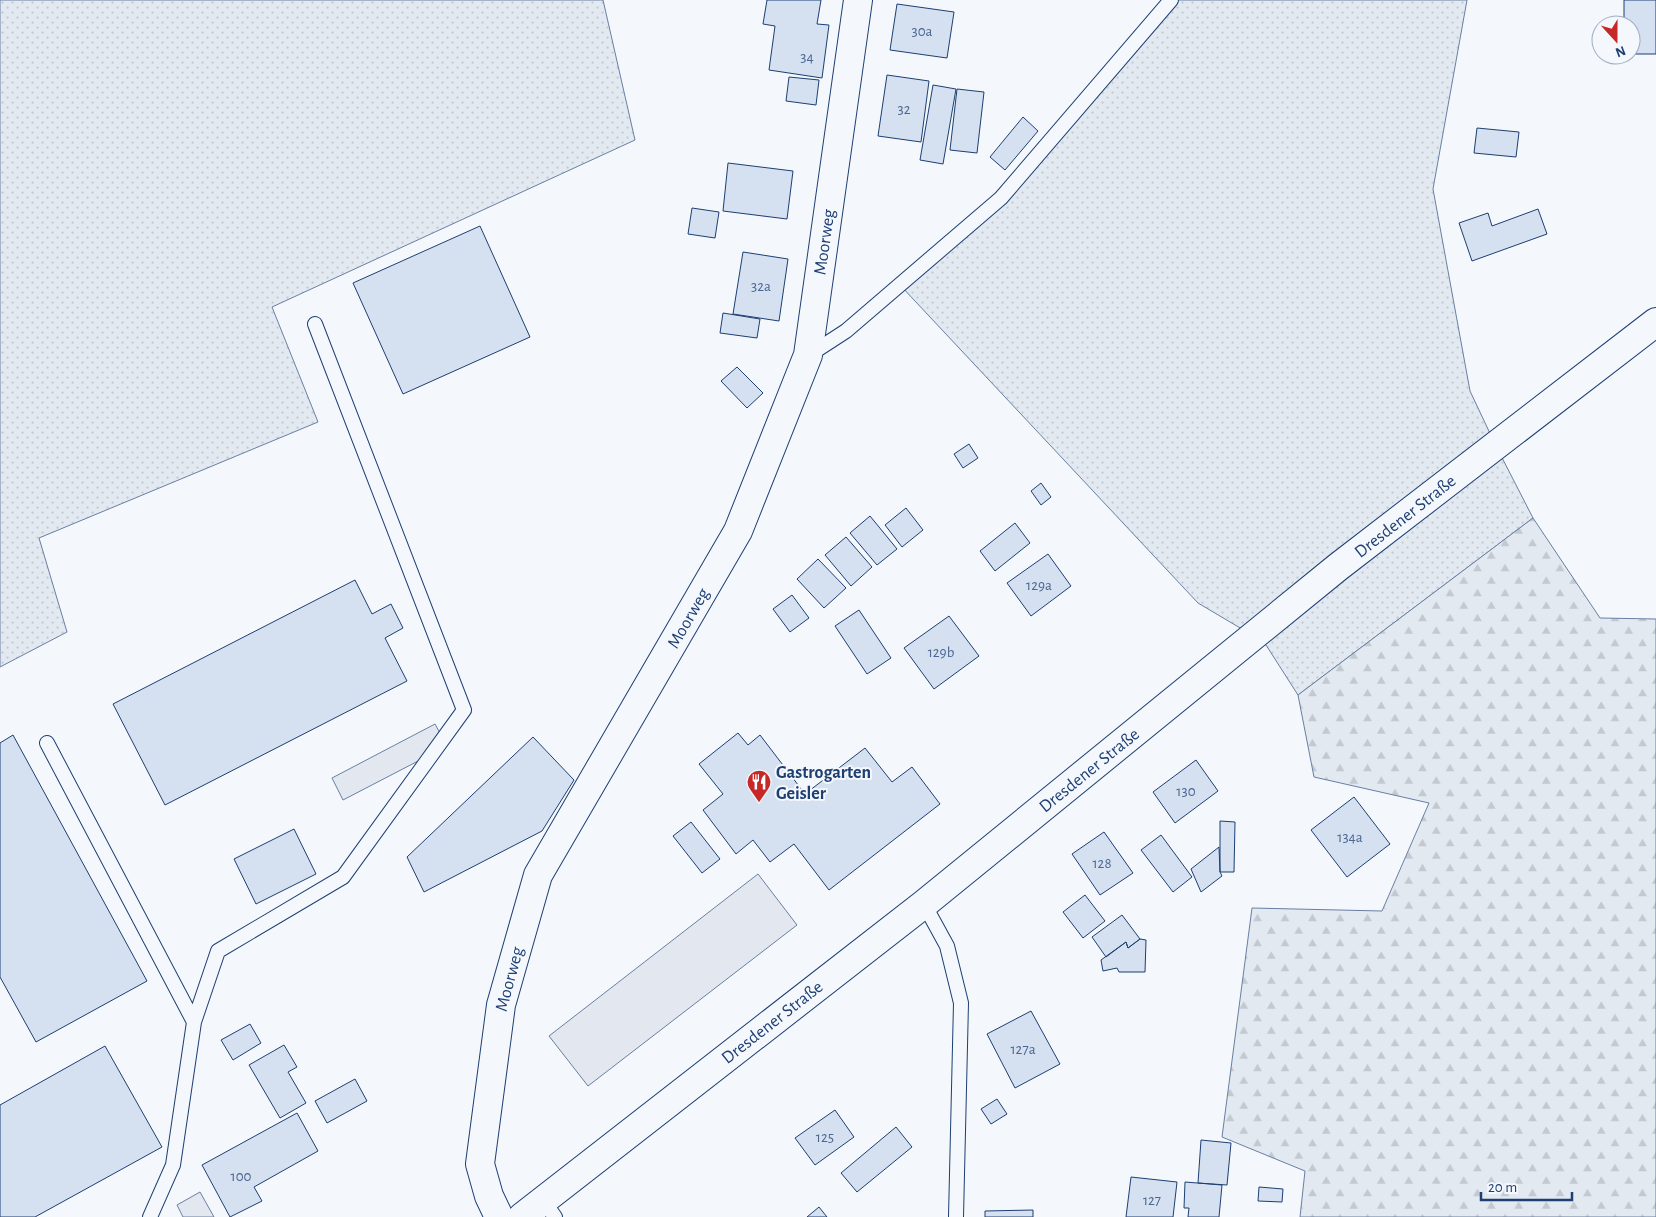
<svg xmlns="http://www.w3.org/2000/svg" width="1656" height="1217" viewBox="0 0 1656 1217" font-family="'Alegreya Sans',sans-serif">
	<defs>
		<pattern id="grass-dots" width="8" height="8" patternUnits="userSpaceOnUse" patternTransform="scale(1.25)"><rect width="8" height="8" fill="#e3e9f0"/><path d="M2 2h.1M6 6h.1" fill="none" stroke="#c2c9d1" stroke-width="1.8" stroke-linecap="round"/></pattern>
		<pattern id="forest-firs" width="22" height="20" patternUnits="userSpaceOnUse" patternTransform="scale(1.25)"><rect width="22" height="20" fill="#e3e9f0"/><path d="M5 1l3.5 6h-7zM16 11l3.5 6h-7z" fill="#c2c9d1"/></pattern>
	</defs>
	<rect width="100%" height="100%" fill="#f4f7fb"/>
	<!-- grass -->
	<path fill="url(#grass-dots)" stroke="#687fa3" d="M0 0H603L635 140 272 307 318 422 39 538 67 632 0 667Z
		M1172 0H1467L1433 189 1470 391 1495 444 1252 635 1198 603 900 285 1001 198Z
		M1497 448 1533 518 1298 695 1266 645 1256 637Z"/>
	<!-- forest -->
	<path fill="url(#forest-firs)" stroke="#687fa3" d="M1533 518 1600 618 1656 619V1217H1300L1305 1171 1222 1137 1252 908 1382 911 1429 803 1314 777 1298 695Z"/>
	<!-- parking -->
	<path fill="#e3e8f0" stroke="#687fa3" d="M435 724 447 746 343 800 332 778Z
		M758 874 797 925 588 1086 549 1036Z
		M200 1192 214 1217H183L177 1205Z"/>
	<!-- building -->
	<path fill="#d5e0f0" stroke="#1d3f73" d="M767 0H821L817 24 829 25 822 78 769 70 775 26 763 24Z
		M1624 0H1656V54H1631V25H1624Z
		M897 4 954 12 947 58 890 50Z
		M887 75 929 81 921 142 878 136Z
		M789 77 819 80 816 105 786 101Z
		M933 85 956 89 943 164 920 160Z
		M957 89 984 92 977 153 950 150Z
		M1023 117 1038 131 1005 170 990 157Z
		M1477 128 1519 132 1516 157 1474 153Z
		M728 163 793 171 787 219 723 211Z
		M692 208 719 212 715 238 688 234Z
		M1538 209 1547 234 1472 261 1459 223 1488 213 1492 226Z
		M480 226 530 337 403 394 353 283Z
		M743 252 788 259 779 321 733 314Z
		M723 313 760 319 757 338 720 333Z
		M737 367 763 393 747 408 721 381Z
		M969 444 978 458 963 468 954 454Z
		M1041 483 1051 497 1041 505 1031 491Z
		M906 508 923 530 902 547 885 525Z
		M870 516 897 549 877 565 850 533Z
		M1015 523 1030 543 995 571 980 551Z
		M846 537 872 567 851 586 825 555Z
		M1048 554 1071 586 1031 616 1007 583Z
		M818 559 846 588 824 608 797 579Z
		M355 580 372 614 391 604 403 628 385 638 407 681 165 805 113 704Z
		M792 595 809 618 790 632 773 609Z
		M859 610 891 658 867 674 835 626Z
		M949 616 979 656 934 689 904 648Z
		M738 733 748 745 760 735 805 794 865 748 892 782 912 767 940 804 829 890 794 844 770 862 753 840 736 854 703 810 723 794 699 764Z
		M13 735 147 981 36 1042 0 977V743Z
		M533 737 574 780 542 831 424 892 407 857Z
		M1196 760 1218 791 1175 823 1153 792Z
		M1354 797 1390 844 1347 877 1311 830Z
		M1220 821 1235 822 1234 872H1220Z
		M691 822 720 859 702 873 673 836Z
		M294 829 316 874 256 904 234 859Z
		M1104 832 1133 873 1100 895 1072 854Z
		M1161 835 1192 877 1173 892 1141 850Z
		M1219 847 1220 872 1222 876 1201 892 1191 869Z
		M1085 895 1105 921 1083 938 1063 912Z
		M1122 915 1140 939 1128 948 1126 942 1106 957 1092 937Z
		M1140 939 1146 940 1145 972H1119L1117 968 1103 971 1101 960 1126 942 1128 948Z
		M1031 1011 1060 1064 1015 1088 987 1034Z
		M250 1024 261 1043 233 1060 221 1040Z
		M284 1045 297 1067 288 1072 306 1103 280 1118 249 1065Z
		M105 1046 162 1147 35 1217H0V1105Z
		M355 1079 367 1101 327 1123 315 1101Z
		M997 1099 1007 1114 991 1124 981 1109Z
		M835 1110 854 1137 815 1165 795 1138Z
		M297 1113 318 1151 254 1187 262 1201 230 1217 202 1165Z
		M896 1127 912 1147 857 1192 841 1173Z
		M1201 1140 1231 1143 1227 1185 1198 1183Z
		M1131 1177 1177 1182 1173 1217H1126Z
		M1185 1182 1222 1185 1219 1217H1188L1189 1208H1184Z
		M1259 1187 1283 1189 1282 1202 1258 1201Z
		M819 1207 827 1217H807Z
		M1033 1210V1217H985V1211Z"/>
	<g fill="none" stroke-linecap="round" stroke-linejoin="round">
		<defs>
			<path id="lane" d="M809 355 846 331 1001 198 1171 0
				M47 743 194 1022
				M924 904 947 946 961 1003 956 1217
				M543 1200 555 1217
				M150 1217 173 1165 194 1022 218 951 343 877 464 710 315 324"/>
			<path id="street" d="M499 1217 489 1196 480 1164 501 1005 538 875 738 531 808 355 858 0"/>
			<path id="primary" d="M522 1217 924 904 1338 567 1656 322"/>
		</defs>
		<!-- lane casing -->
		<use href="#lane" stroke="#1d3f73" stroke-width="16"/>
		<!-- street casing -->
		<use href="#street" stroke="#1d3f73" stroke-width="30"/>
		<!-- primary casing -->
		<use href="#primary" stroke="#1d3f73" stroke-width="30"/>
		<!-- lane -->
		<use href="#lane" stroke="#f4f7fb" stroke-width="14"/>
		<!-- street -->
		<use href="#street" stroke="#f4f7fb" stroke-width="28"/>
		<!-- primary -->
		<use href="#primary" stroke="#f4f7fb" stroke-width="28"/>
	</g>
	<!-- icons -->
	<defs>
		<symbol id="restaurant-pin" viewBox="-11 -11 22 30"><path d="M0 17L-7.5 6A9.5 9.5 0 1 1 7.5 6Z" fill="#c62828" stroke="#f4f7fb"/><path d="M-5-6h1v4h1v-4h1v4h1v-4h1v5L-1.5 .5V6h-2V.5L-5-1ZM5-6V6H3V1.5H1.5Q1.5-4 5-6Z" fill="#fff"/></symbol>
	</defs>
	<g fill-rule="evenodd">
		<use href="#restaurant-pin" x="745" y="768" width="28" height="38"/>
	</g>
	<g text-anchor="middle" stroke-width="4" stroke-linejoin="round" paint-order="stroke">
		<!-- number labels -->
		<g font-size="15" fill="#4b6792">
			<text x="922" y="36">30a</text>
			<text x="807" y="62">34</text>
			<text x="904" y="114">32</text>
			<text x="761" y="291">32a</text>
			<text x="1039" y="590">129a</text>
			<text x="941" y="657">129b</text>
			<text x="1186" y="796">130</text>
			<text x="1350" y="842">134a</text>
			<text x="1102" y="868">128</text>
			<text x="1023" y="1054">127a</text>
			<text x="825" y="1142">125</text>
			<text x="241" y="1181">100</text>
			<text x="1152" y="1205">127</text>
		</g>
		<!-- street labels -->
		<g font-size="18" fill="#1d3f73" stroke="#f4f7fb">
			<text transform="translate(824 242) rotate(-82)" y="6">Moorweg</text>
			<text transform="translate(1405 516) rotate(-38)" y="6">Dresdener Straße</text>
			<text transform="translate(688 618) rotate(-60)" y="6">Moorweg</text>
			<text transform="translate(1089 770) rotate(-39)" y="6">Dresdener Straße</text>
			<text transform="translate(509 979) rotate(-75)" y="6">Moorweg</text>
			<text transform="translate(772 1022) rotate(-38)" y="6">Dresdener Straße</text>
		</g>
		<!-- poi labels -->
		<g font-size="18" font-weight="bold" fill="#1d3f73" stroke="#f4f7fb" text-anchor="start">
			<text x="776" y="778">Gastrogarten<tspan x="776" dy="21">Geisler</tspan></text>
		</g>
	</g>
	<!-- north arrow -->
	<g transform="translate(1616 40) rotate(159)"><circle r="24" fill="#f4f7fb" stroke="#9eadc5"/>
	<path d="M0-4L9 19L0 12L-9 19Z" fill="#c62828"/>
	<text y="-8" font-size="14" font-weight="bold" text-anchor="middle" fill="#1d3f73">N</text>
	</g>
	<!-- scale -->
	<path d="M1481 1192v8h91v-8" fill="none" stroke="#1d3f73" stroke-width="2.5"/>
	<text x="1488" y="1192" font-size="15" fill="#1d3f73" stroke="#f4f7fb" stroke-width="4" paint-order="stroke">20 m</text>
</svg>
